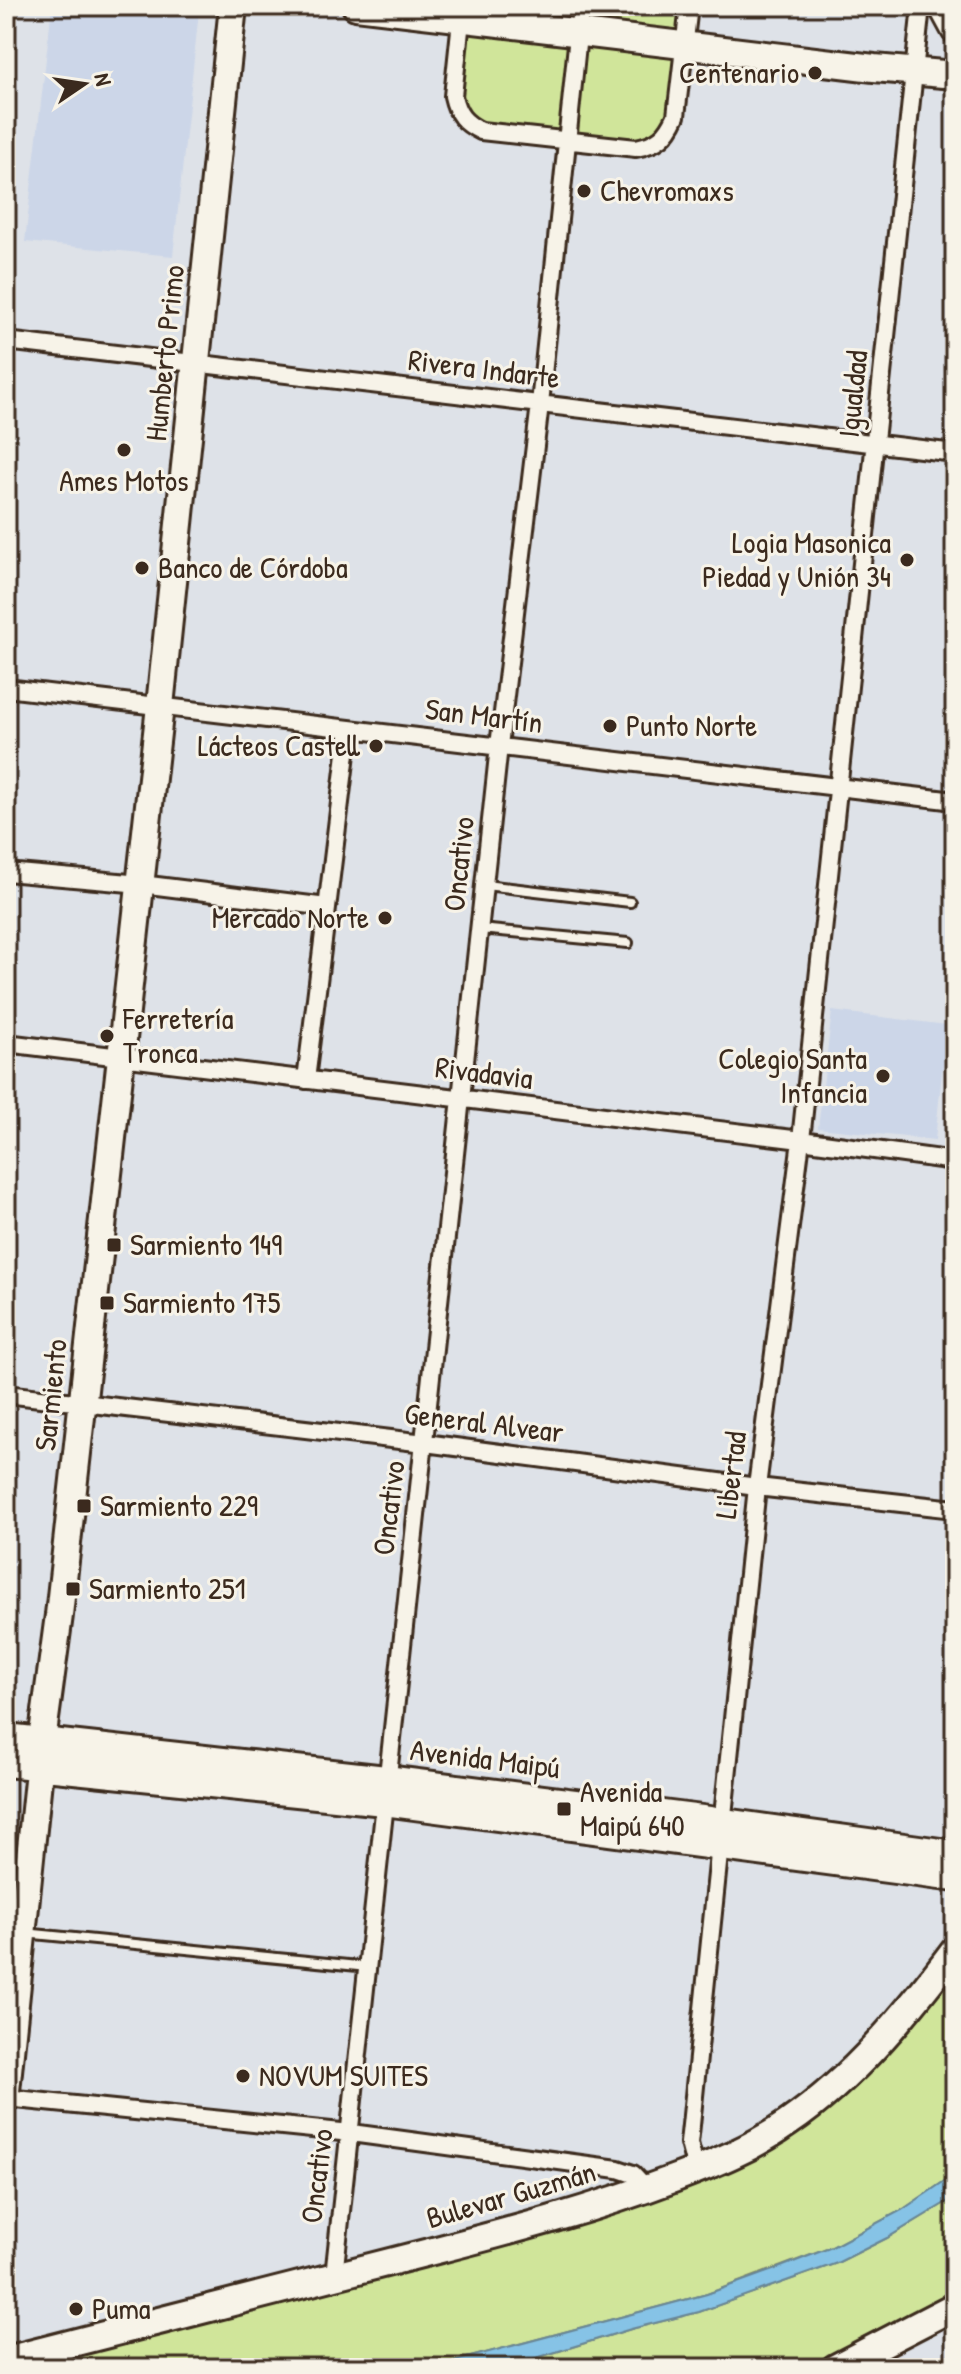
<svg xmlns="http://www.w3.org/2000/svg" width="961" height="2374" viewBox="0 0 961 2374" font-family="'Patrick Hand',sans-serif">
	<rect width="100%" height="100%" fill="#dee2e8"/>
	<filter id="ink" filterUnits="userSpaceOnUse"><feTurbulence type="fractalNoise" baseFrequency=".0125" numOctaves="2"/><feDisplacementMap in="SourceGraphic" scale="16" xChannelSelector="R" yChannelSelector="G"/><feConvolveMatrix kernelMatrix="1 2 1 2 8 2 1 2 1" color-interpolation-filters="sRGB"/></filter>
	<g filter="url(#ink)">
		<!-- built -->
		<path fill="#ccd6e8" d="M52 6H148L199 11 173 256 25 242Z
			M832 1011 947 1025 935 1140 818 1128Z"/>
		<!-- green -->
		<path fill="#d0e59a" stroke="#86885c" stroke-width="2" d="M463 6H689L676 116 650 146 481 131 456 109Z
			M955 1949V2174L902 2210 832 2247 707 2294 429 2368H6L509 2231 788 2123Z
			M955 2197V2306L835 2368H504L631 2329 699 2312 837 2263 887 2238Z"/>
		<!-- water -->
		<path fill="#86c3e6" stroke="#688696" stroke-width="2" d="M955 2174V2197L887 2238 837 2263 699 2312 631 2329 503 2368H429L707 2294 773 2270 832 2247 902 2210Z"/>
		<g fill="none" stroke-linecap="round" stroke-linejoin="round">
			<defs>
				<path id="lane" d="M485 885 630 902
					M480 929 628 943
					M24 1933 368 1967"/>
				<path id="street" d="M462 11 453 96C457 114 464 123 481 131L636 148C658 144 667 136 676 116L689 6
					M6 341 955 453
					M6 688 955 801
					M6 872 141 884 327 907
					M6 1043 801 1140 955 1161
					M306 1080 349 729
					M6 1394 425 1443 757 1487 955 1509
					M6 2098 351 2133 618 2169 633 2174 647 2189
					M696 2170 689 2143 691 2125 757 1487 801 1140 921 6
					M334 2276 499 746 540 404 581 6"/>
				<path id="primary" d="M356 6 874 68 955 75
					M942 6 955 30
					M6 1737 386 1779 702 1819 955 1854
					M6 1763 384 1802 955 1878
					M6 2091 42 1741 59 1615 160 706 233 6
					M6 2360C147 2324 288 2288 429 2252 511 2231 594 2209 673 2179 713 2164 753 2148 788 2123 854 2078 907 2013 955 1949
					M835 2368 955 2306"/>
			</defs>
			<!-- lane casing -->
			<use href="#lane" stroke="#3b2a1e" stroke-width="14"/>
			<!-- street casing -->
			<use href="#street" stroke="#3b2a1e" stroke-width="22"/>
			<!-- primary casing -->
			<use href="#primary" stroke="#3b2a1e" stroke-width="32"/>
			<!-- lane -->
			<use href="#lane" stroke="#f7f3e8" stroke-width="8"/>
			<!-- street -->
			<use href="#street" stroke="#f7f3e8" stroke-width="16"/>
			<!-- primary -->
			<use href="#primary" stroke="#f7f3e8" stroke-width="26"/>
		</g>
	</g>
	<!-- markers -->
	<g fill="#3b2a1e" stroke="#f7f3e8" stroke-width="3">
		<circle cx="815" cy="73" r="8"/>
		<circle cx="584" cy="191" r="8"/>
		<circle cx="124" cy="450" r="8"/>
		<circle cx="907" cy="560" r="8"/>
		<circle cx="142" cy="568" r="8"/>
		<circle cx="610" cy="726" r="8"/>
		<circle cx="376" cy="746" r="8"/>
		<circle cx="385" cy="918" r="8"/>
		<circle cx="107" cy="1036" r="8"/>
		<circle cx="883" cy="1076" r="8"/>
		<rect x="106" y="1237" width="16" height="16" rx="4"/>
		<rect x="99" y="1295" width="16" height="16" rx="4"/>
		<rect x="76" y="1498" width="16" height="16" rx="4"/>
		<rect x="65" y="1581" width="16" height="16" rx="4"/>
		<rect x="556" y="1801" width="16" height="16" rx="4"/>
		<circle cx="243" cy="2076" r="8"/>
		<circle cx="76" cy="2309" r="8"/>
	</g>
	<g text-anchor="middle" stroke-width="6" stroke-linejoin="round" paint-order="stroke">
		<!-- poi labels -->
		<g font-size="30" fill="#3b2a1e" stroke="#f7f3e8" text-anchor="start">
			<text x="799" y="83" text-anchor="end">Centenario</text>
			<text x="600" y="201">Chevromaxs</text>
			<text x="124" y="491" text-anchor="middle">Ames Motos</text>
			<text x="891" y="553" text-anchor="end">Logia Masonica<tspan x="891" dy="34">Piedad y Unión 34</tspan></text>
			<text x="158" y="578">Banco de Córdoba</text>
			<text x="626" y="736">Punto Norte</text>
			<text x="360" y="756" text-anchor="end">Lácteos Castell</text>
			<text x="369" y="928" text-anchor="end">Mercado Norte</text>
			<text x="123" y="1029">Ferretería<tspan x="123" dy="34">Tronca</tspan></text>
			<text x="867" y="1069" text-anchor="end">Colegio Santa<tspan x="867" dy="34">Infancia</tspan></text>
			<text x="130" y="1255">Sarmiento 149</text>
			<text x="123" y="1313">Sarmiento 175</text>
			<text x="100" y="1516">Sarmiento 229</text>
			<text x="89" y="1599">Sarmiento 251</text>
			<text x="580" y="1802">Avenida<tspan x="580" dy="34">Maipú 640</tspan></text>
			<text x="259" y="2086">NOVUM SUITES</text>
			<text x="92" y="2319">Puma</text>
		</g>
		<!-- street labels -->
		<g font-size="30" fill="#3b2a1e" stroke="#f7f3e8">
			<text transform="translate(165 353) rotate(-84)" y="10">Humberto Primo</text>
			<text transform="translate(484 369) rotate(7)" y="10">Rivera Indarte</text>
			<text transform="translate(853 394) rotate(-84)" y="10">Igualdad</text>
			<text transform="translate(484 716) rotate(7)" y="10">San Martín</text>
			<text transform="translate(459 864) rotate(-84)" y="10">Oncativo</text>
			<text transform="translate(484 1073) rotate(7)" y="10">Rivadavia</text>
			<text transform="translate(51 1395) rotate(-84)" y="10">Sarmiento</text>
			<text transform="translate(484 1423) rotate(7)" y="10">General Alvear</text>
			<text transform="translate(731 1475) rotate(-83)" y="10">Libertad</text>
			<text transform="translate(389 1508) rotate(-83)" y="10">Oncativo</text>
			<text transform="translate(485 1759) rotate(7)" y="10">Avenida Maipú</text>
			<text transform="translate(317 2176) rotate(-83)" y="10">Oncativo</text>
			<text transform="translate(511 2195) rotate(-16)" y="10">Bulevar Guzmán</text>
		</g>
	</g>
	<!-- margin -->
	<rect width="961" height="2374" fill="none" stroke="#f7f3e8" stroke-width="32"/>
	<rect x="16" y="16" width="929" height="2342" fill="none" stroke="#3b2a1e" stroke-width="3" filter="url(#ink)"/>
	<!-- north arrow -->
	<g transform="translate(84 84) rotate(77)" stroke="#f7f3e8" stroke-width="6" paint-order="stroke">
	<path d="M0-6L14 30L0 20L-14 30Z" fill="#3b2a1e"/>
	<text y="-12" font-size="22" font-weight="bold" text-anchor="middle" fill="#3b2a1e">N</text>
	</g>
</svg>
